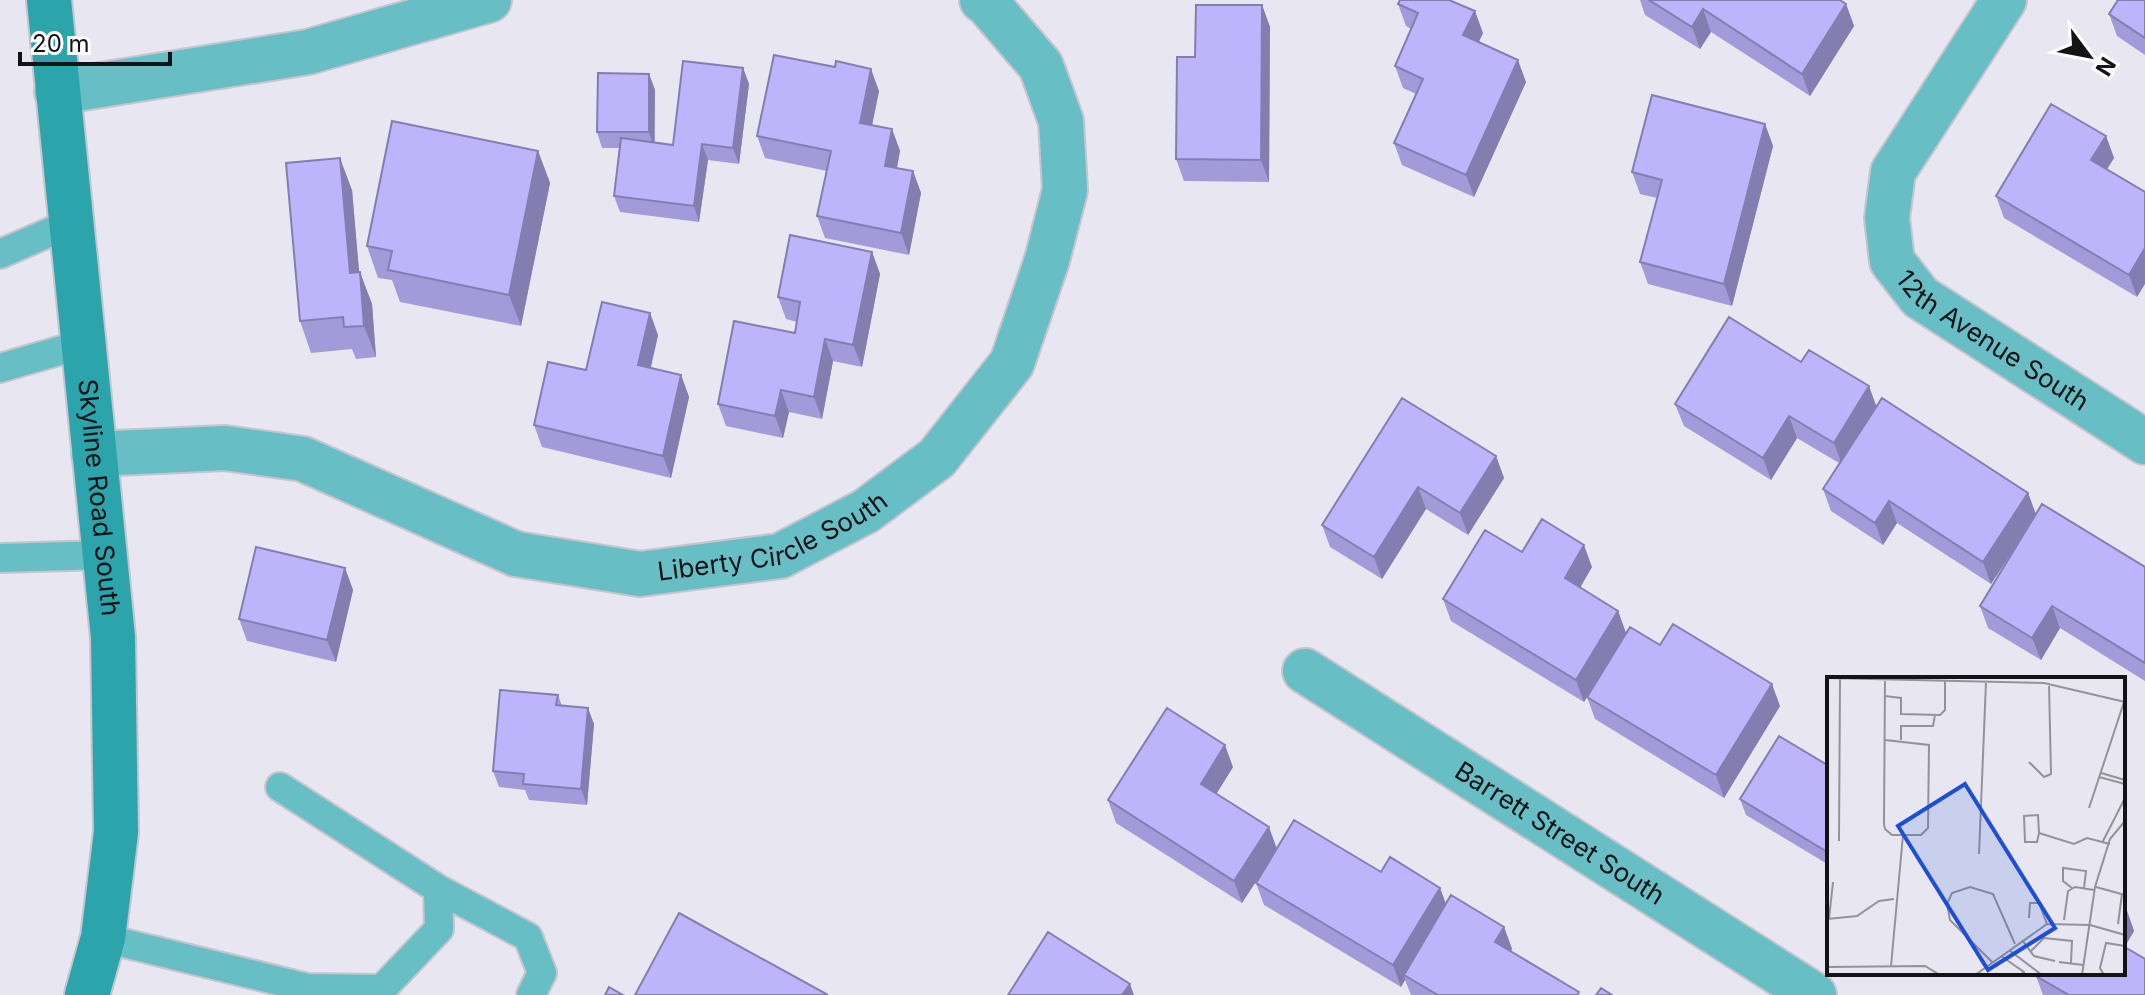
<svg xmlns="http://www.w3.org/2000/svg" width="2145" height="995" viewBox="0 0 2145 995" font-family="Inter,sans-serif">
	<rect width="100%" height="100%" fill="#e8e7f1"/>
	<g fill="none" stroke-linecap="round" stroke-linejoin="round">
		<defs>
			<path id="service" d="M0 254 71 223
				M0 368 83 344
				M0 558 105 555
				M438 889 528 937 542 973 531 995
				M103 938 308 988 382 989 439 929 438 889 280 787"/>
			<g id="minor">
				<path id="s1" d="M2004 0 1893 172 1887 218 1892 261 1920 297 2145 442"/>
				<path d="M57 92 308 52 489 0"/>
				<path id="s2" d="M94 454 225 448 303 459 516 554 640 574 780 556 866 511 937 458 1012 363 1047 260 1065 190 1061 121 1041 66 986 2 982 0"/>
				<path id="s3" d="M1305 671 1814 995"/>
			</g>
			<g id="secondary">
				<path id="s4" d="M49 0 113 637 116 832 103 938 87 995"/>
			</g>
		</defs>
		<!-- service casing -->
		<use href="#service" stroke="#c6c5ce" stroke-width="32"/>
		<!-- minor casing -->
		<use href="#minor" stroke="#c6c5ce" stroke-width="48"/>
		<!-- secondary casing -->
		<use href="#secondary" stroke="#c6c5ce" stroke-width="48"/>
		<!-- service -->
		<use href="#service" stroke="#68bec5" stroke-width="28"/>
		<!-- minor -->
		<use href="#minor" stroke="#68bec5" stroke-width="44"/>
		<!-- secondary -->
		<use href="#secondary" stroke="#2ca4ac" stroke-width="44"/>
	</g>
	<!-- wall -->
	<path fill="#a39bd9" d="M1640 0H1840L1846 4 1854 26 1810 96 1711 32 1700 49 1645 15Z
		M2145 0V55L2117 36 2109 14Z
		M1398 4 1483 33 1479 42 1526 82 1474 197 1402 165 1394 143 1416 94 1403 88 1395 66 1411 29 1406 26Z
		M1262 5 1270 27 1269 182 1184 181 1176 159 1195 57Z
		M835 67 879 91 872 125 892 129 900 151 897 168 913 171 921 193 909 255 825 238 817 216 827 171 765 158 757 136Z
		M743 68 749 84 739 164 708 160 699 222 620 212 614 196 619 148H602L597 132 649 74 655 90V142L673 145Z
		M1765 124 1773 146 1732 306 1648 284 1640 262 1657 198 1640 194 1632 172Z
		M2106 136 2114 158 2107 169 2137 297 2004 218 1996 196Z
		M538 151 550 183 521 326 400 302 392 280 378 278 367 246Z
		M352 190 359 272 372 304 376 357 356 359 352 349 311 353 300 321Z
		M872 252 880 274 862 367 833 361 822 419 789 412 783 438 726 426 718 404 795 333 797 322 786 319 778 297Z
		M650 313 658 335 651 368 681 375 689 397 671 478 542 447 534 425Z
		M1801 362 1876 406 2028 493 2036 514 2145 567V681L2060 628 2041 660 1988 628 1980 606 2020 541 1991 584 1897 523 1883 545 1831 511 1823 489 1839 463 1797 438 1771 480 1684 426 1675 404Z
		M1496 456 1504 478 1468 535 1426 509 1382 579 1330 547 1322 525Z
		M1522 552 1592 567 1580 587 1618 611 1626 633 1660 645 1780 706 1724 798 1595 719 1587 697 1584 702 1451 621 1443 599Z
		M345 568 353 590 336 662 247 641 239 619Z
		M558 695 562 706 594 724 587 805 529 800 525 790 499 787 493 771Z
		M1829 766V865L1746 815 1740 799Z
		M1233 767 1216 794 1276 849 1381 872 1440 888 1446 904 1504 927 1512 949 1511 951 1580 995H1411L1405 980 1401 987 1264 905 1256 883 1265 868 1242 903 1116 823 1108 800Z
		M2126 908 2134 931 2125 947 2145 995H2043L2036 976Z"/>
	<!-- shaded-wall -->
	<path fill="#847eb0" d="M1846 4 1854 26 1810 96 1802 74Z
		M1262 5 1270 27 1269 182 1261 160Z
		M1703 9 1711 32 1700 49 1692 27Z
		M1475 11 1483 33 1471 57 1463 35Z
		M1518 60 1526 82 1474 197 1466 175Z
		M743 68 749 84 739 164 733 148Z
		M871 69 879 91 868 145 860 123Z
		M649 74 655 90 654 148 649 132Z
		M1765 124 1773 146 1732 306 1724 284Z
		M892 129 900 151 893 188 885 166Z
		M2106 136 2114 158 2099 182 2091 160Z
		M702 144 708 160 699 222 694 206Z
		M538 151 550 183 521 326 509 295Z
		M340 158 352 190 362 305 350 273Z
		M913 171 921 193 909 255 901 233Z
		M2145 248V284L2137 297 2129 275Z
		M872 252 880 274 862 367 853 345Z
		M360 272 372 304 376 357 364 326Z
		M650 313 658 335 646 387 638 365Z
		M825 339 833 361 822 419 814 397Z
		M681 375 689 397 671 478 663 456Z
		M1869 386 1877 408 1842 465 1834 443Z
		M781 390 789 412 783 438 775 416Z
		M1789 416 1797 438 1771 480 1763 458Z
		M1496 456 1504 478 1468 535 1460 513Z
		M1418 487 1426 509 1382 579 1374 557Z
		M2028 493 2036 515 1991 584 1983 562Z
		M1889 501 1897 523 1883 545 1875 523Z
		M1584 545 1592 567 1573 600 1565 578Z
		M345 568 353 590 336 662 327 640Z
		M2052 606 2060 628 2041 660 2032 638Z
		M1618 611 1626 633 1584 702 1576 680Z
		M1772 684 1780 706 1724 798 1716 775Z
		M588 708 594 724 587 805 581 789Z
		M1225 745 1233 767 1209 806 1201 784Z
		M1269 827 1277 849 1242 903 1234 881Z
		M1440 888 1448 910 1404 975 1405 980 1401 987 1393 965Z
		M2126 908 2134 931 2123 949V914Z
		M1504 927 1512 949 1503 964 1495 942Z
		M1130 984 1134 995H1122Z"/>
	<!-- building -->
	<path fill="#bdb4fc" stroke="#847eb0" stroke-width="2" d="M1400 0H1449L1475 11 1463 35 1518 60 1466 175 1394 143 1423 79 1395 66 1418 13 1398 4Z
		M1649 0H1840L1846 4 1802 74 1703 9 1692 27Z
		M2118 0H2145V38L2109 14Z
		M1196 5H1262L1261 160 1176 159 1177 57H1195Z
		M774 55 835 67 836 61 871 69 860 123 892 129 885 166 913 171 901 233 817 216 831 151 757 136Z
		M683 61 743 68 733 148 702 144 694 206 614 196 621 138 673 145Z
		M598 73 649 74V132H597Z
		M1652 95 1765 124 1724 284 1640 262 1662 180 1632 172Z
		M2051 104 2106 136 2091 160 2145 192V248L2129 275 1996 196Z
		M392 121 538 151 509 295 388 270 392 251 367 246Z
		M340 158 350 273 360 272 364 326 344 327 343 317 300 321 286 163Z
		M790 235 872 252 853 345 825 339 814 397 781 390 775 416 718 404 734 321 795 333 800 302 778 297Z
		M602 302 650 313 638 365 681 375 663 456 534 425 548 362 586 370Z
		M1729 317 1801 362 1809 350 1869 386 1834 443 1789 416 1763 458 1675 404Z
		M1402 398 1496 456 1460 513 1418 487 1374 557 1322 525Z
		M1882 398 2028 493 1983 562 1889 501 1875 523 1823 489Z
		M2042 504 2145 567V663L2052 606 2032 638 1980 606Z
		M1542 519 1584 545 1565 578 1618 611 1576 680 1443 599 1485 530 1522 552Z
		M256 547 345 568 327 640 239 619Z
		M1673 624 1772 684 1716 775 1587 697 1630 627 1660 645Z
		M500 690 558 695 556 705 588 708 581 789 523 784 524 774 493 771Z
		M1167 708 1225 745 1201 784 1269 827 1234 881 1108 800Z
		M1779 736 1829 766V853L1740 799Z
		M1294 820 1381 872 1390 857 1440 888 1393 965 1256 883Z
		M1451 895 1504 927 1495 942 1579 992 1577 995H1438L1404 975Z
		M679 913 828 995H635Z
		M1048 932 1130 984 1122 995H1008Z
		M2123 946 2145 959V995H2069L2036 976 2037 973H2123Z
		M609 987 623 995H605Z
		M1601 988 1612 995H1596Z"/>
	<g text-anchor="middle" stroke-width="6" stroke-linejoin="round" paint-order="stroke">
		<!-- street labels -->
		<g font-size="26" fill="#131316" stroke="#fff">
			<text dy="9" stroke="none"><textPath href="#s1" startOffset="424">12th Avenue South</textPath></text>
			<text dy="9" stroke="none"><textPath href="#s4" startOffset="500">Skyline Road South</textPath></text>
			<text dy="9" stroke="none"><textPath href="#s2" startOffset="708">Liberty Circle South</textPath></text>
			<text dy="9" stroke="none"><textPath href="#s3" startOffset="302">Barrett Street South</textPath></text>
		</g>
	</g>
	<!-- overview -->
	<g transform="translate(1827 677)">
		<rect width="298" height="298" fill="#e8e7f1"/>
		<path fill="none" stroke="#939299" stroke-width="2" d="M0 1 217 6 298 25M58 19 74 21V37L113 38 118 33V4M58 63 102 68 101 151 94 158H65L58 152 57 148 58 0M74 63V49H106L108 38M202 85 217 100 224 97 222 6M274 96 298 103M272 100 298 107M262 131 297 25M212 156 210 165H198L197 139 211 138 212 156 247 167 260 161 283 167M12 164 13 2M275 166 298 121M152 177 159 5M269 210 298 218M245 211 236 204V191L259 194 257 211M202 241 203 226H212L220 247M0 242 30 239 52 224 67 222M2 242 6 205M237 243 241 214 248 210 267 213M291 247 295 217M263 248 298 258M195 263 207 279 228 284M182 273 215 298M203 275 217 261 245 264 244 286M174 279 197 295 193 298M165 285 123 243 120 227 125 216 143 210 166 217 188 267M232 285 256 288M64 289 76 158M0 290 98 289 113 298M148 298 220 247 262 248M255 298 268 210 283 162 298 144M277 298 273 291 279 266 298 269"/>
		<path fill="#1d4ed8" fill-opacity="0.15" stroke="#1d4ed8" stroke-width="4" d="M138 107 228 251 161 293 71 149Z"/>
		<rect width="298" height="298" fill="none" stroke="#131316" stroke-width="4"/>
	</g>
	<!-- north arrow -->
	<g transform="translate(2089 56) rotate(122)" stroke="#ffffff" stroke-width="6" paint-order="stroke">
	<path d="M0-6L14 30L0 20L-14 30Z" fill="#131316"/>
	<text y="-12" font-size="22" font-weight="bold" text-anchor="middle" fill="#131316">N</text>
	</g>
	<!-- scale -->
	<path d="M20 52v12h150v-12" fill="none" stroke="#131316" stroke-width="4"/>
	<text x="32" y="52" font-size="24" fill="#131316" stroke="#ffffff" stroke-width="6" paint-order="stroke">20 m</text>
</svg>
